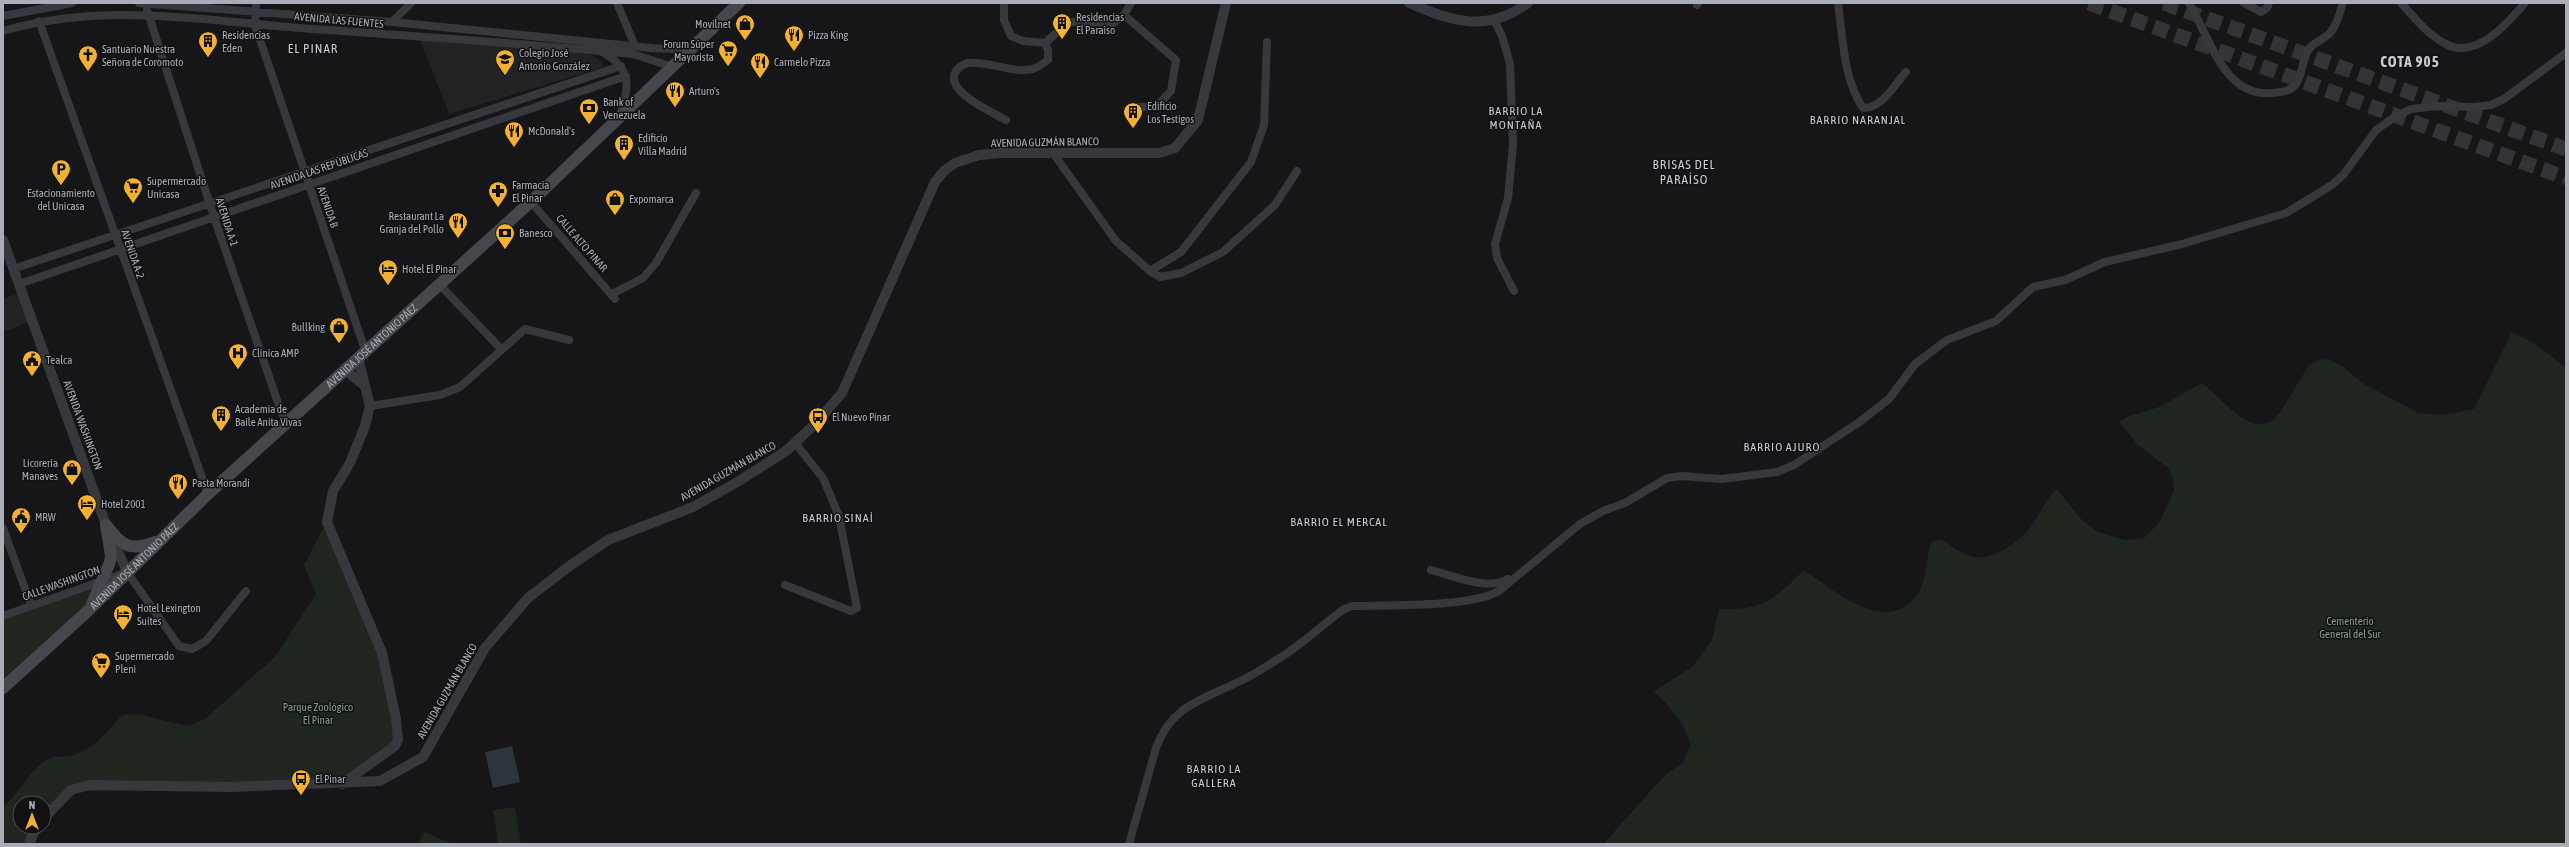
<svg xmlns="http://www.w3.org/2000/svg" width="2569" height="847" viewBox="0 0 2569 847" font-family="'Asap Condensed',sans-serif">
	<rect width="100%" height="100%" fill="#161618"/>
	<!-- built -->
	<path fill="#222225" d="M420 40 568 51 592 55 601 61 604 67 449 114Z
		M20 292 31 321 3 332V299Z"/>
	<!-- green -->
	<path fill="#1e261f" d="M2512 332 2534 343 2566 368V844H1603L1666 774 1683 763 1691 744C1683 721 1671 708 1654 691L1692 667 1712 640 1719 609C1764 611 1774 599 1804 570 1832 589 1882 634 1914 599 1929 583 1924 559 1932 541L1941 539C1950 544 1961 554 1970 556 1994 563 2020 541 2033 524 2042 511 2044 500 2057 489L2082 520 2098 532 2125 540 2144 538 2159 523 2174 491 2173 479 2168 468 2137 444 2119 422 2127 417 2159 407 2202 383C2217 394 2236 418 2252 423 2257 425 2265 423 2271 422L2281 411 2309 365 2321 359 2330 360 2342 366 2361 382 2418 413 2442 415 2474 409Z
		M327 522 382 653 398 740 342 784 72 790 44 827V803H20V827H44L34 844H3V807C20 793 28 772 46 760 53 755 65 758 73 755 94 749 108 731 122 715L138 714 187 726 205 719 275 657 316 594 304 565Z
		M127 572 3 688V616Z
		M515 807 521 844H498L493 810Z
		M424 832 453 844H418Z"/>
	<!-- water -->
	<path fill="#2c353c" d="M512 746 520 782 493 788 485 752Z"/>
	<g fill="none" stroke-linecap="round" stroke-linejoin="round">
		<!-- motorway-tunnel -->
		<path stroke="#333438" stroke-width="15" stroke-dasharray="15 8" stroke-linecap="butt" d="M2089 3 2566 178
			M2164 3 2566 149"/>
		<!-- minor -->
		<path stroke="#37383d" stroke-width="8" d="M139 3 392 22 651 48 674 49 694 45
			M256 3 255 25 365 350
			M617 3 635 46
			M1004 3V20L1011 36 1023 41 1045 43 1048 50V60C1041 65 1035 70 1026 70 1007 71 987 61 968 63 963 64 959 67 956 71 943 91 992 112 1006 120
			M1838 3C1843 37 1843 79 1863 108 1883 108 1894 85 1906 72
			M2189 3C2209 35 2223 97 2271 93 2280 92 2290 92 2296 84 2302 75 2302 63 2307 52 2311 43 2323 40 2330 33 2338 24 2339 14 2343 3
			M2244 3 2261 12 2267 8 2269 3
			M2401 3C2414 17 2427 34 2444 43 2474 62 2507 24 2525 3
			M1697 5 1698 3
			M147 10 214 217 285 423
			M1124 15 1176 60 1171 91 1156 107H1139
			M3 16 72 3
			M1494 20 1502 36 1510 64 1513 145 1508 198 1495 244 1497 258 1514 291
			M39 21 208 494
			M392 22 411 3
			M3 31C104 2 197 20 300 28 411 36 522 43 633 54L673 67
			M1045 43 1065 25 1072 22 1114 23 1124 15 1131 3
			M602 52C632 68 630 86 620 115
			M1053 153 1116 241 1150 271 1160 277 1181 273 1223 252 1275 205 1297 171
			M531 202 615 299
			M13 269 621 66
			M1150 271 1181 252 1251 162 1264 125 1267 42
			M19 284 626 76
			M439 284 501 349
			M612 294 643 278 656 263 696 193
			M370 406 440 395 460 387 525 329 569 340
			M3 528 31 605
			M1431 570C1454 576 1487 591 1508 579
			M785 585 851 611 857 608 839 516 823 478 795 443
			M3 616 127 572 179 646 192 649 206 641 246 591
			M1129 844 1156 748C1171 706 1202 700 1238 682 1252 676 1265 667 1278 659 1301 645 1322 625 1344 609L1353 606C1388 605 1472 607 1499 591L1580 524 1603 511 1625 503 1667 478 1682 476 1722 479 1777 472 1794 465 1858 423 1889 399 1915 364 1947 340 1996 321 2033 287 2065 280 2105 262 2182 244 2286 213 2332 185 2344 174 2376 130 2393 118 2411 109 2436 106 2474 107 2491 105 2504 99 2566 53"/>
		<!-- tertiary -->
		<path stroke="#37383d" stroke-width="10" d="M1409 3C1453 22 1487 33 1528 3
			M3 240 106 525 127 572
			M344 369 365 386
			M342 784 395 746 398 740 396 719 382 653 327 522 333 491 350 463 365 426 370 406 358 358
			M44 818 71 790 90 785 231 787 380 781 423 757 485 648 528 598 568 567 608 540 693 507 739 481 786 451 814 425 842 393 935 182 944 171 955 163 979 155 1001 153H1159L1175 148 1198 120 1226 3
			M29 844 36 827"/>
		<!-- secondary -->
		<g stroke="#45474d" stroke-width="12">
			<path d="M107 526C122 547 131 551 155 542"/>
			<path d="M92 604 110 562 111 555 106 525"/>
			<path id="s1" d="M3 688 90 609 208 494 536 197 739 3"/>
		</g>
	</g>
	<!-- icons -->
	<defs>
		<symbol id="building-pin" viewBox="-11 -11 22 30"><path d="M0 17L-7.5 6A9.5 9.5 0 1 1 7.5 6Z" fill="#f2b134" stroke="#111113"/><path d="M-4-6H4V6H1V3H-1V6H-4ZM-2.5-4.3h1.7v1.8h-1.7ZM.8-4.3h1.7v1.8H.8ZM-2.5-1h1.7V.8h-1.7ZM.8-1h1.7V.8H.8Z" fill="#111"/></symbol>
		<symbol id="shop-pin" viewBox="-11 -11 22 30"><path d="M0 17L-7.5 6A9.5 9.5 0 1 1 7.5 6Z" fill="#f2b134" stroke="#111113"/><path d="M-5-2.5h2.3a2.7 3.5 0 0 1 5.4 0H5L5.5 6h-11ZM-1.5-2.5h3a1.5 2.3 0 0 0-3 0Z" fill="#111"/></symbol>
		<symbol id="restaurant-pin" viewBox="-11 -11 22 30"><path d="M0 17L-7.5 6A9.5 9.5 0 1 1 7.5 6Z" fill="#f2b134" stroke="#111113"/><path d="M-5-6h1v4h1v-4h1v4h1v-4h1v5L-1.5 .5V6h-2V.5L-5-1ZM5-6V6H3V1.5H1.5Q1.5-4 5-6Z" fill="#111"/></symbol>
		<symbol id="supermarket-pin" viewBox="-11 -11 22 30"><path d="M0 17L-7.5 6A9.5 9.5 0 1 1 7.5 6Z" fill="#f2b134" stroke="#111113"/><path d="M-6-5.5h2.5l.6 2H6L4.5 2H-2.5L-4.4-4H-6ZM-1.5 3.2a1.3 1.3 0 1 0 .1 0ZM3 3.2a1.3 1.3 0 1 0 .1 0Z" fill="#111"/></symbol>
		<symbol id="church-pin" viewBox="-11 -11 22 30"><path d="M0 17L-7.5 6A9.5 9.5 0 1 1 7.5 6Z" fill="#f2b134" stroke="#111113"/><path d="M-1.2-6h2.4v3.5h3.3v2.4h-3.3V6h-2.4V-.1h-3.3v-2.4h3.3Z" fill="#111"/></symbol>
		<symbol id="school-pin" viewBox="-11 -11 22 30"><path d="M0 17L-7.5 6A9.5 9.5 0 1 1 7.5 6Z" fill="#f2b134" stroke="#111113"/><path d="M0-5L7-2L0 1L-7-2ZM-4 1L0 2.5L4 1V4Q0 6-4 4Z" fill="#111"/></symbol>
		<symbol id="bank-pin" viewBox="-11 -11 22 30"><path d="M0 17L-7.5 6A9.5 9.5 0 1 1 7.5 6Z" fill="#f2b134" stroke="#111113"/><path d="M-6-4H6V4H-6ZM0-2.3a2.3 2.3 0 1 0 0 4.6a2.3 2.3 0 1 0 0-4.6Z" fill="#111"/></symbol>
		<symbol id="parking-pin" viewBox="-11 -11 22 30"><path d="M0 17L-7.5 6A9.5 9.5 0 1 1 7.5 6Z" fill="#f2b134" stroke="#111113"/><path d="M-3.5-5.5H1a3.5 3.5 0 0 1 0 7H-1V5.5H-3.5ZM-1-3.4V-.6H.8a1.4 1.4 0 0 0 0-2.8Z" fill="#111"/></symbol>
		<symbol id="pharmacy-pin" viewBox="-11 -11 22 30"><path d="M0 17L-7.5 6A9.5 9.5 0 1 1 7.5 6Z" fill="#f2b134" stroke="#111113"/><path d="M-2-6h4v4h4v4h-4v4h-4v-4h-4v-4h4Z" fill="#111"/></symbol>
		<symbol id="hotel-pin" viewBox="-11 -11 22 30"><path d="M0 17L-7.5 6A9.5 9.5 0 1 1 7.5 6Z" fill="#f2b134" stroke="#111113"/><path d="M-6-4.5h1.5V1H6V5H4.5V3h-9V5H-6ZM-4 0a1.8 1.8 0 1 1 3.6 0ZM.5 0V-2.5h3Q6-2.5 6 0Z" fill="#111"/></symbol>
		<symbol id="hospital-pin" viewBox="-11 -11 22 30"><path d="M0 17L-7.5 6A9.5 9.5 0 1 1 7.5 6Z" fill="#f2b134" stroke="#111113"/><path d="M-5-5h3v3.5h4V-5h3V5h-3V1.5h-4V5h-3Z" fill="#111"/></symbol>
		<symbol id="civic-pin" viewBox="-11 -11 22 30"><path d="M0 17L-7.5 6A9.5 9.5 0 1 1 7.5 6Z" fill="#f2b134" stroke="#111113"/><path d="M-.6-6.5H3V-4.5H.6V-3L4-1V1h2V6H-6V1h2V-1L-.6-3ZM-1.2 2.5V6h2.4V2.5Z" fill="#111"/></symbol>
		<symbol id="bus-pin" viewBox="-11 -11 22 30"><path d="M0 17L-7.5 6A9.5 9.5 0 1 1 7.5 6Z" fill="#f2b134" stroke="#111113"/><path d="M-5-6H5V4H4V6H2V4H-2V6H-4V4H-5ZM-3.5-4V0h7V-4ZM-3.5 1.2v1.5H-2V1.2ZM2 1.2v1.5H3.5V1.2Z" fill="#111"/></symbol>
	</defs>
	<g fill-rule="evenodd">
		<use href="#building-pin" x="1051" y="12" width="22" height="30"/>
		<use href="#shop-pin" x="734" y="13" width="22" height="30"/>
		<use href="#restaurant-pin" x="783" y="24" width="22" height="30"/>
		<use href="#building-pin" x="197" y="30" width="22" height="30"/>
		<use href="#supermarket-pin" x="717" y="39" width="22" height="30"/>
		<use href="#church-pin" x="77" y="44" width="22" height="30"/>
		<use href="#school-pin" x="494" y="48" width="22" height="30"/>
		<use href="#restaurant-pin" x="749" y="51" width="22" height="30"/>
		<use href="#restaurant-pin" x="664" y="80" width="22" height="30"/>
		<use href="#bank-pin" x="578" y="97" width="22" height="30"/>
		<use href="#building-pin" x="1122" y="101" width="22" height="30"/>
		<use href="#restaurant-pin" x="503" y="120" width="22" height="30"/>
		<use href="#building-pin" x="613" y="133" width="22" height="30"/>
		<use href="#parking-pin" x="50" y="158" width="22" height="30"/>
		<use href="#supermarket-pin" x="122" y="176" width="22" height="30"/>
		<use href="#pharmacy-pin" x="487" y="180" width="22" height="30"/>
		<use href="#shop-pin" x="604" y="188" width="22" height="30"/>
		<use href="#restaurant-pin" x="447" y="211" width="22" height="30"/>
		<use href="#bank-pin" x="494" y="222" width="22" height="30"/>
		<use href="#hotel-pin" x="377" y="258" width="22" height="30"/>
		<use href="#shop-pin" x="328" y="316" width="22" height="30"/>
		<use href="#hospital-pin" x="227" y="342" width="22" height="30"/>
		<use href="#civic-pin" x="21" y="349" width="22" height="30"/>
		<use href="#building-pin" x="210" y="404" width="22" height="30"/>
		<use href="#bus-pin" x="807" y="406" width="22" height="30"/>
		<use href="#shop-pin" x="61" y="458" width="22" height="30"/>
		<use href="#restaurant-pin" x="167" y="472" width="22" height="30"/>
		<use href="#hotel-pin" x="76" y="493" width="22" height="30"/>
		<use href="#civic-pin" x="10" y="506" width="22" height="30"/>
		<use href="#hotel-pin" x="112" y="603" width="22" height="30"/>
		<use href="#supermarket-pin" x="90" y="651" width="22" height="30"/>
		<use href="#bus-pin" x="290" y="768" width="22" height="30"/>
	</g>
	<g text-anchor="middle" stroke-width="3" stroke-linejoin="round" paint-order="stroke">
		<!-- poi labels -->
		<g font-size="11" fill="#a8adb8" stroke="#111113" text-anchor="start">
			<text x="1076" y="21">Residencias<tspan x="1076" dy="13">El Paraiso</tspan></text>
			<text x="731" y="28" text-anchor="end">Movilnet</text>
			<text x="222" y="39">Residencias<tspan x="222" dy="13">Eden</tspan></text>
			<text x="808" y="39">Pizza King</text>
			<text x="714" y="48" text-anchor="end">Forum Súper<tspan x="714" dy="13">Mayorista</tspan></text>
			<text x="102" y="53">Santuario Nuestra<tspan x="102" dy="13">Señora de Coromoto</tspan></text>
			<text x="519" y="57">Colegio José<tspan x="519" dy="13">Antonio González</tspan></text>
			<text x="774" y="66">Carmelo Pizza</text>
			<text x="689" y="95">Arturo's</text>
			<text x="603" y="106">Bank of<tspan x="603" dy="13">Venezuela</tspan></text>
			<text x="1147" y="110">Edificio<tspan x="1147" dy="13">Los Testigos</tspan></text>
			<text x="528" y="135">McDonald's</text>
			<text x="638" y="142">Edificio<tspan x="638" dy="13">Villa Madrid</tspan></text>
			<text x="147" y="185">Supermercado<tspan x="147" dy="13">Unicasa</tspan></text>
			<text x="512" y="189">Farmacia<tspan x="512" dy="13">El Pinar</tspan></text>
			<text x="61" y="197" text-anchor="middle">Estacionamiento<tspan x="61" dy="13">del Unicasa</tspan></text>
			<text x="629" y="203">Expomarca</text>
			<text x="444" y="220" text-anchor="end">Restaurant La<tspan x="444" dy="13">Granja del Pollo</tspan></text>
			<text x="519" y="237">Banesco</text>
			<text x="402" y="273">Hotel El Pinar</text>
			<text x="325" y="331" text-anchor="end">Bullking</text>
			<text x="252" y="357">Clínica AMP</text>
			<text x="46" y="364">Tealca</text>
			<text x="235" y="413">Academia de<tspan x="235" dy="13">Baile Anita Vivas</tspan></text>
			<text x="832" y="421">El Nuevo Pinar</text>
			<text x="58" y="467" text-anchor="end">Licorería<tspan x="58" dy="13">Manaves</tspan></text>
			<text x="192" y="487">Pasta Morandi</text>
			<text x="101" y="508">Hotel 2001</text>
			<text x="35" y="521">MRW</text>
			<text x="137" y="612">Hotel Lexington<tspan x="137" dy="13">Suites</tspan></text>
			<text x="115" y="660">Supermercado<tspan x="115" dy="13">Pleni</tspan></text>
			<text x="315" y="783">El Pinar</text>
		</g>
		<!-- street labels -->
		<g font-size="11" fill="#a8adb8" stroke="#111113">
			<text transform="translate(339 20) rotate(5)" y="4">AVENIDA LAS FUENTES</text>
			<text transform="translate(1045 142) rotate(-1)" y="4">AVENIDA GUZMÁN BLANCO</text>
			<text transform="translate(319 169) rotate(-19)" y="4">AVENIDA LAS REPÚBLICAS</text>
			<text transform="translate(328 207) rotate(71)" y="4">AVENIDA B</text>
			<text transform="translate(227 222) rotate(72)" y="4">AVENIDA A-1</text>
			<text transform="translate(582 243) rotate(49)" y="4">CALLE ALTO PINAR</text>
			<text transform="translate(133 254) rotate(71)" y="4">AVENIDA A-2</text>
			<text dy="4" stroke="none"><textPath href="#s1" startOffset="503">AVENIDA JOSÉ ANTONIO PÁEZ</textPath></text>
			<text transform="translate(83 425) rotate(70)" y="4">AVENIDA WASHINGTON</text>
			<text transform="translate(728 471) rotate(-30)" y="4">AVENIDA GUZMÁN BLANCO</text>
			<text dy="4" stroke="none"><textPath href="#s1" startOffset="179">AVENIDA JOSÉ ANTONIO PÁEZ</textPath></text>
			<text transform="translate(61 583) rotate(-20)" y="4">CALLE WASHINGTON</text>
			<text transform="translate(447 691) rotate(-60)" y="4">AVENIDA GUZMÁN BLANCO</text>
		</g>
		<!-- park labels -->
		<g font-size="11" fill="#7fa381" stroke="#111113">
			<text x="2350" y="625">Cementerio<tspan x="2350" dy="13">General del Sur</tspan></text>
			<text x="318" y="711">Parque Zoológico<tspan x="318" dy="13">El Pinar</tspan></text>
		</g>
		<!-- neighbourhood labels -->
		<g font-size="12" letter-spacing="1" fill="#c9ccd4" stroke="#111113">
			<text x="1516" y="115">BARRIO LA<tspan x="1516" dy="14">MONTAÑA</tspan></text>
			<text x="1858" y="124">BARRIO NARANJAL</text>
			<text x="1782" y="451">BARRIO AJURO</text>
			<text x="838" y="522">BARRIO SINAÍ</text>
			<text x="1339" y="526">BARRIO EL MERCAL</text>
			<text x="1214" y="773">BARRIO LA<tspan x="1214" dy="14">GALLERA</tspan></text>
		</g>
		<!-- quarter labels -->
		<g font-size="13" letter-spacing="1" fill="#c9ccd4" stroke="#111113">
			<text x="313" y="53">EL PINAR</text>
			<text x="1684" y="169">BRISAS DEL<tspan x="1684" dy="15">PARAÍSO</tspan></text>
		</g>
		<!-- district labels -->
		<g font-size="15" font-weight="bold" letter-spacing="1" fill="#c9ccd4" stroke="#111113">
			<text x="2410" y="67">COTA 905</text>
		</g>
	</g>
	<!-- border -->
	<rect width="2569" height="847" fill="none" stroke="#a8adb8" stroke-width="8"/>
	<!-- north arrow -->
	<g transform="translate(32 815)"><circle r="19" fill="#111113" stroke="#4d4f55"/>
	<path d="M0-3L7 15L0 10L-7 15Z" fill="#f2b134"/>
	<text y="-6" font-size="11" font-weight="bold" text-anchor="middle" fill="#a8adb8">N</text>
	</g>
</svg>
